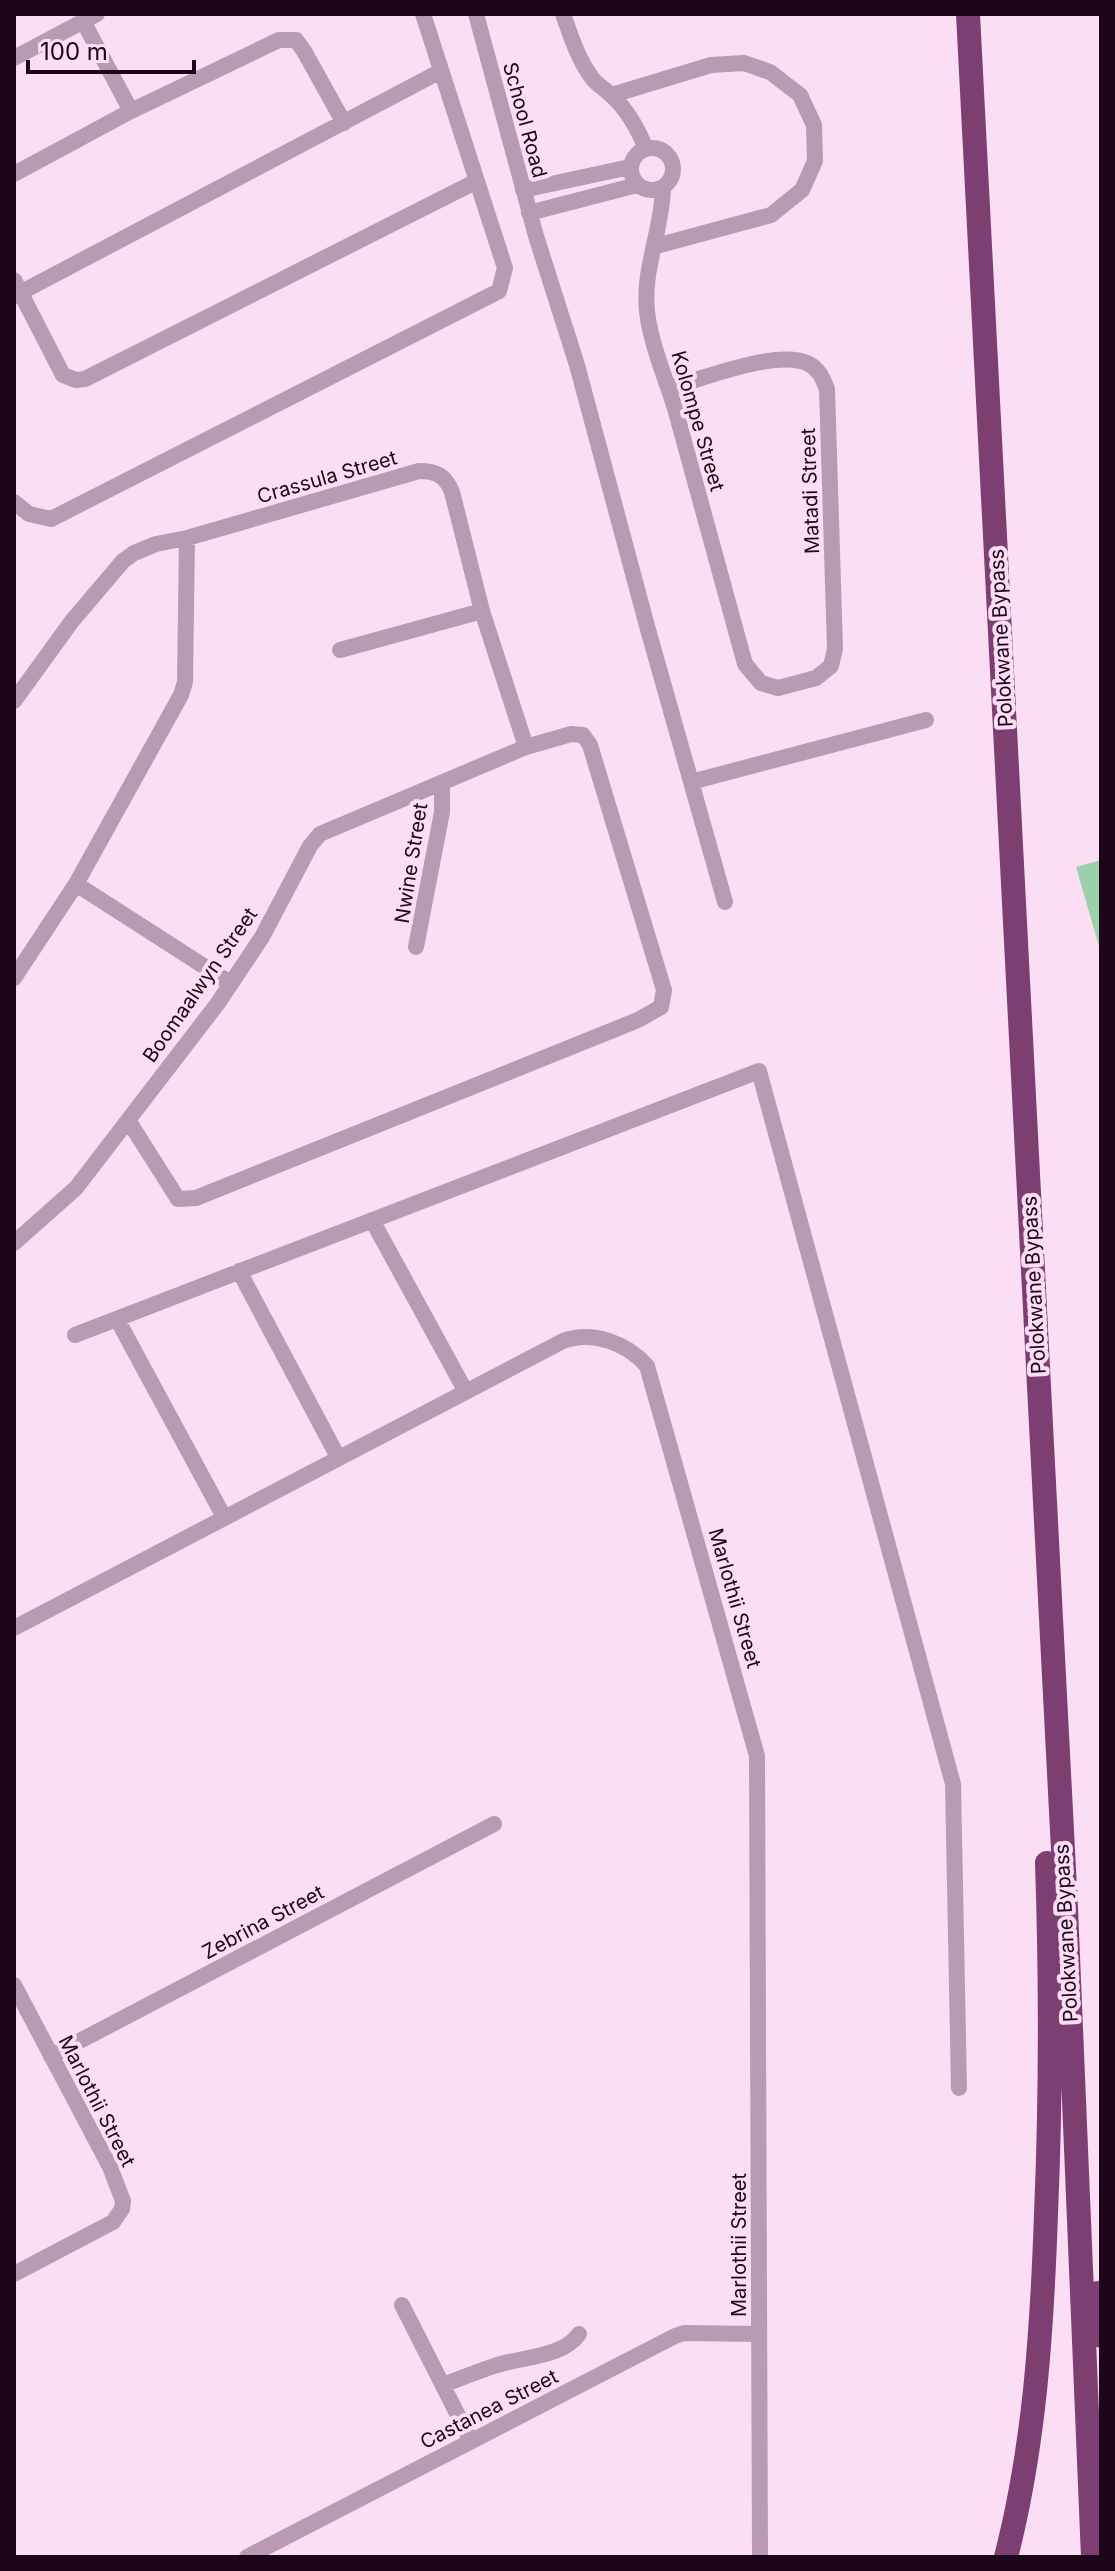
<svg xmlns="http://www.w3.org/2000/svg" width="1115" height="2571" viewBox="0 0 1115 2571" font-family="Inter,sans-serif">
	<rect width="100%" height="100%" fill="#fbdef4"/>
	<!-- green -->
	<path fill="#9ad0aa" d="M1101 860V953L1076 867Z"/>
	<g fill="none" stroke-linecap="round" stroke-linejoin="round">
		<!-- minor -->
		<path stroke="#b99ab2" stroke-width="16" d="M476 14 536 236 577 365 647 626 725 902
			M563 14C571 37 578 59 592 78 597 85 605 89 611 95 627 109 638 129 646 149
			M83 21 131 111
			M14 58 97 14
			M612 95 711 65 744 63 770 72 800 95 814 125 815 161 802 190 771 215 656 246
			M631 169a21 21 0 1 1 42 0a21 21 0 1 1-42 0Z
			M14 174 131 111 279 40H296L304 51 344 123
			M663 188C662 233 640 274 648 319 653 351 667 381 676 412 699 496 722 580 745 664L761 683 778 688 816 678 831 666 835 649 827 389C823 379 819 369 809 364 778 348 703 379 669 388
			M523 190 630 167
			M529 213 637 185
			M14 280 63 375 76 380 85 379 477 181
			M14 296 441 71
			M14 502 29 514 51 519 499 291 505 268 423 14
			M340 650 482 611
			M14 701 72 621 123 561 134 553 156 544 187 538 419 471C436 471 445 475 452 492L482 611 526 747
			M691 782 926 720
			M76 884 230 983
			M416 947 442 812V785
			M14 978 76 884 181 695 185 682 187 538
			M372 1220 466 1392
			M14 1243 76 1188 218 1003 262 937 310 846 320 834 526 747 571 734 583 735 590 745 664 990 661 1007 638 1020 196 1198 178 1199 128 1120
			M239 1271 338 1457
			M117 1319 224 1517
			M75 1335 759 1071 953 1784 959 2088
			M14 1628 563 1341C592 1330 627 1343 647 1366L757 1756 760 2557
			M14 1985 110 2167 123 2201 122 2209 113 2222 14 2274
			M51 2056 494 1824
			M402 2305 471 2441
			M443 2385C461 2378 479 2371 497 2365 523 2357 563 2357 579 2334
			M247 2557 675 2336 684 2333 759 2334"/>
		<!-- highway -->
		<path stroke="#7d3f72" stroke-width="24" d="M968 14 1066 1908 1093 2557
			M1098 2293 1101 2336
			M1006 2557C1035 2445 1042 2329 1046 2214 1051 2097 1051 1980 1047 1863"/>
	</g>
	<g text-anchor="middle" stroke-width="8" stroke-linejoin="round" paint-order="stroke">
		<!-- street labels -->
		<g font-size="20" fill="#1d051a" stroke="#fbdef4">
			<text transform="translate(525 120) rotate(75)" y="7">School Road</text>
			<text transform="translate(698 421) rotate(74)" y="7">Kolompe Street</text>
			<text transform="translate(327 477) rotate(-16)" y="7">Crassula Street</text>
			<text transform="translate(810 491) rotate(-92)" y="7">Matadi Street</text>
			<text transform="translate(1001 638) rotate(-93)" y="7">Polokwane Bypass</text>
			<text transform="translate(411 863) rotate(-81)" y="7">Nwine Street</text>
			<text transform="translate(200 985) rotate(-55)" y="7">Boomaalwyn Street</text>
			<text transform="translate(1034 1285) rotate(-93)" y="7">Polokwane Bypass</text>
			<text transform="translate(735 1598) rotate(74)" y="7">Marlothii Street</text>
			<text transform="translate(263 1922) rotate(-28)" y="7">Zebrina Street</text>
			<text transform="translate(1066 1933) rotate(-93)" y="7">Polokwane Bypass</text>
			<text transform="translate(97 2101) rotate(63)" y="7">Marlothii Street</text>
			<text transform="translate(739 2245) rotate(-90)" y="7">Marlothii Street</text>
			<text transform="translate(489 2409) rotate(-27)" y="7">Castanea Street</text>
		</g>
	</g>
	<!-- border -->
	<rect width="1115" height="2571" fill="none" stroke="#1d051a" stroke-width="32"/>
	<!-- scale -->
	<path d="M28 60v12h166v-12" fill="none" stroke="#1d051a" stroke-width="4"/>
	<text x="40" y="60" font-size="24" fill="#1d051a" stroke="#fbdef4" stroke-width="6" paint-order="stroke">100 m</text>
</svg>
